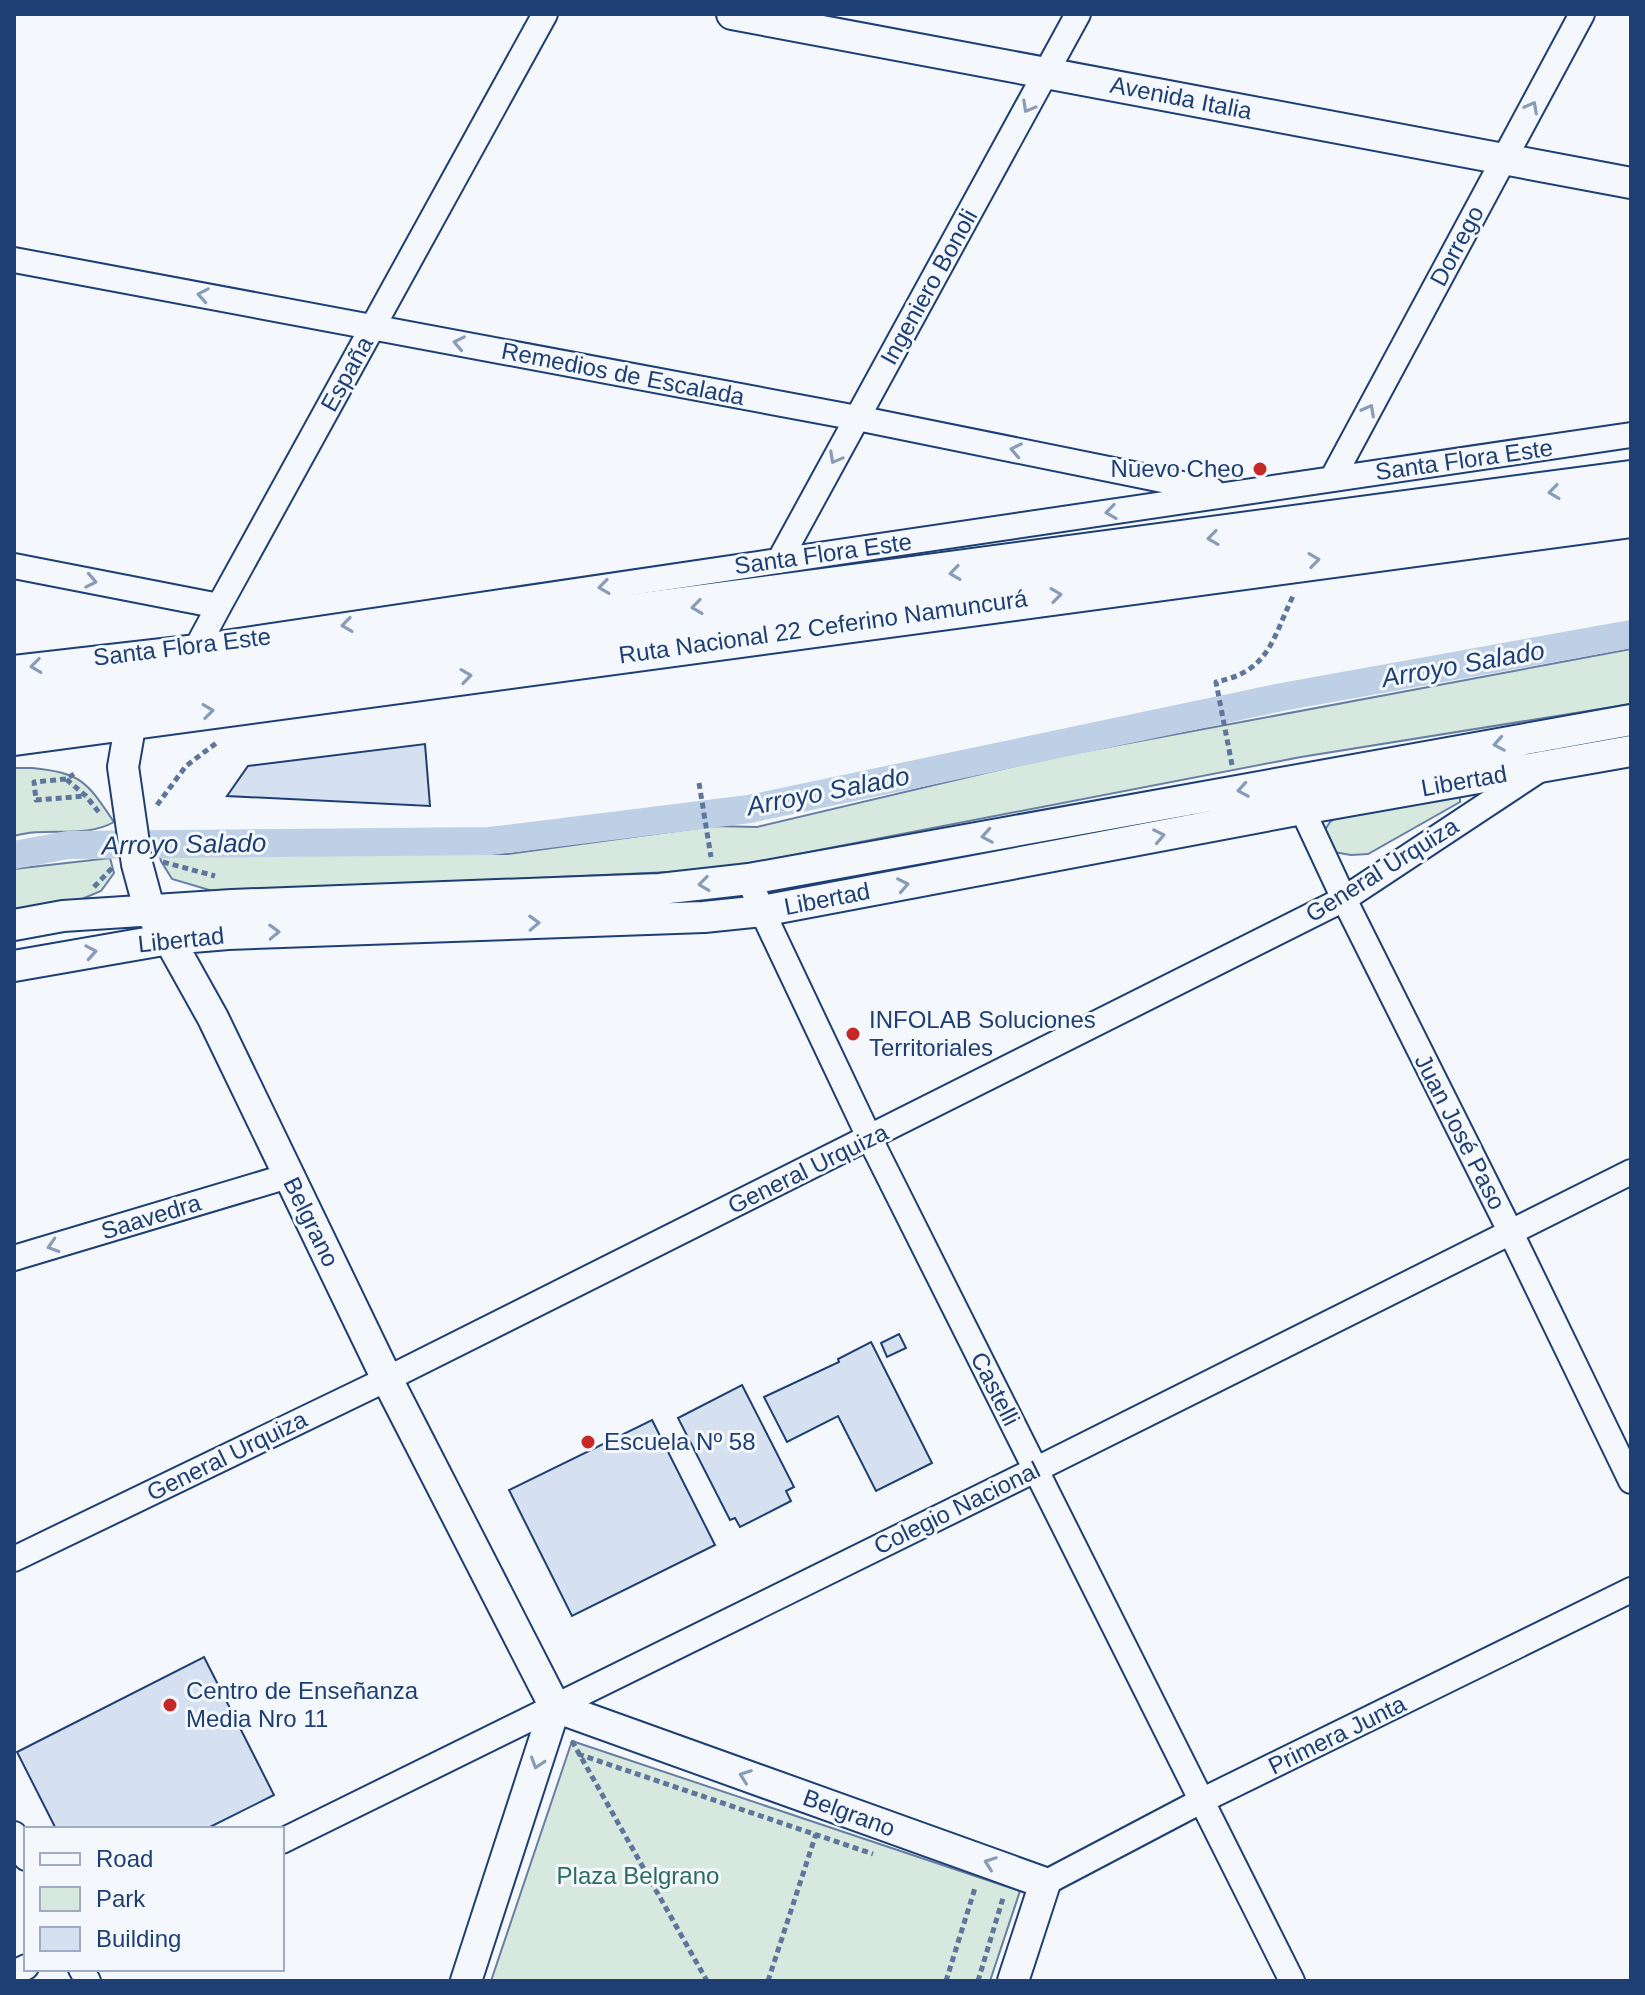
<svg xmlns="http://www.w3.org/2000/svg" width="1645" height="1995" viewBox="0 0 1645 1995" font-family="Arial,sans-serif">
	<rect width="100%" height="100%" fill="#f4f7fb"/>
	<!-- green -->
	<path fill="#d7e8df" stroke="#687fa3" stroke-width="2" d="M1631 649V704L1301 757 715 870 216 892 172 879 161 861 157 844 232 854H508L713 826 757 827 1049 758Z
		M32 768C82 773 87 782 114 822 84 839 47 826 14 836V768Z
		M1460 796V802L1368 854 1351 855 1334 852 1323 833 1330 822 1344 813Z
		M110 858 114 873 101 891 82 899 14 911V869Z
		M572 1741 1020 1891 990 1981H491Z"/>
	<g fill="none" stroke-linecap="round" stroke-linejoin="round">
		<!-- canal -->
		<path stroke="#bed0e5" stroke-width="28" d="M14 855 68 845 490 841 749 809 1282 697 1631 634"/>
	</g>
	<!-- building -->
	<path fill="#d5e0f0" stroke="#1d3f73" stroke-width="2" d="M425 744 430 806 227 796 248 766Z
		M899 1334 906 1348 887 1357 881 1343Z
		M871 1342 932 1463 876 1491 838 1416 787 1442 764 1397 839 1362 838 1359Z
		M742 1385 794 1487 786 1491 791 1501 740 1527 735 1518 730 1520 678 1418Z
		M652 1420 715 1545 572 1616 509 1490Z
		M204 1657 274 1795 206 1829H56L17 1752Z"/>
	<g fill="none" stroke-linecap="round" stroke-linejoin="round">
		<defs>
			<path id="minor" d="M14 260 857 418 1212 490
				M1332 479 1582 14
				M779 561 1078 14
				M14 566 219 606
				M190 654 197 647 219 606 545 14
				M14 668 197 647 1631 435
				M1295 794 1344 899 1510 1231 1631 1481
				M749 879 762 911 870 1139 1292 1981
				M14 1258 288 1176
				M14 1559 387 1379 1344 899 1539 770
				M14 1834 26 1858
				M282 1841 1035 1470 1631 1172
				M1045 1883 1201 1801 1631 1590
				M81 1969 88 1981
				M14 1973 26 1967"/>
			<path id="tertiary" d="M732 14 1631 183
				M131 721 123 767 137 864 150 912 169 939 213 1018 387 1379 555 1707
				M14 925 63 916 232 905 660 889 749 879 1631 720
				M14 966 169 939 228 934 704 917 762 911 1302 809 1631 751
				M466 1981 555 1707 1045 1883 1013 1981"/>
			<path id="trunk" d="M14 697 1631 481
				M14 735 1631 517"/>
		</defs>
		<!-- minor casing -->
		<use href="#minor" stroke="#1d3f73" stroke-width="28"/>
		<!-- tertiary casing -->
		<use href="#tertiary" stroke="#1d3f73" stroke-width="34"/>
		<!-- trunk casing -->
		<use href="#trunk" stroke="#1d3f73" stroke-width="44"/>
		<!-- path -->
		<path stroke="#5e769c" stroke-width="5" stroke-dasharray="6 4" stroke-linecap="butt" d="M1232 765 1216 682C1270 671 1272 639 1294 594
			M74 774 66 779 86 796 101 815
			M66 779 34 782 36 800 86 796
			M699 783 711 857
			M157 805 186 766 219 741
			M163 862 215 876
			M94 887 112 868
			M572 1741 707 1981
			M578 1754 873 1854
			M768 1981 816 1834
			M946 1981 975 1888
			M978 1981 1003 1898"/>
		<!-- minor -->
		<use href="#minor" stroke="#f4f7fb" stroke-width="24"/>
		<!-- tertiary -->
		<use href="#tertiary" stroke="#f4f7fb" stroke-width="30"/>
		<!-- trunk -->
		<use href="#trunk" stroke="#f4f7fb" stroke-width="40"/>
	</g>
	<!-- one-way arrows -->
	<defs><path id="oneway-chevron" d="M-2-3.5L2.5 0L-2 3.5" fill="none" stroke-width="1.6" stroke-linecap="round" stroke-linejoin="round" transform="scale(2)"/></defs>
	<g stroke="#889bb7">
		<use href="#oneway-chevron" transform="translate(1028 107) rotate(119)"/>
		<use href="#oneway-chevron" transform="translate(1532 107) rotate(-62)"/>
		<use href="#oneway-chevron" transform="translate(203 295) rotate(-170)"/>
		<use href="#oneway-chevron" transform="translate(459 343) rotate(-169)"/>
		<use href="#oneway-chevron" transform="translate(1369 410) rotate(-62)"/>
		<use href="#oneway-chevron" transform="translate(1016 450) rotate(-169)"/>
		<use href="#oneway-chevron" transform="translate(835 458) rotate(119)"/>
		<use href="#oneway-chevron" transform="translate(1554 492) rotate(172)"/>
		<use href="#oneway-chevron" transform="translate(1111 512) rotate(172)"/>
		<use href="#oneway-chevron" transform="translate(1213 538) rotate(172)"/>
		<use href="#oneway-chevron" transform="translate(1314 560) rotate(-8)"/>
		<use href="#oneway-chevron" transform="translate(955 573) rotate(172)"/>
		<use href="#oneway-chevron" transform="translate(91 581) rotate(11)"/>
		<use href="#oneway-chevron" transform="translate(604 587) rotate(172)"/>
		<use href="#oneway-chevron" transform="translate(1056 595) rotate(-8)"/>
		<use href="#oneway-chevron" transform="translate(697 607) rotate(172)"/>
		<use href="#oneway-chevron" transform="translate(347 625) rotate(172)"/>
		<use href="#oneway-chevron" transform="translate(36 666) rotate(173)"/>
		<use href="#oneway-chevron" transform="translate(466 676) rotate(-8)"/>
		<use href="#oneway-chevron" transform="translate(208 711) rotate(-7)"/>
		<use href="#oneway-chevron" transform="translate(1499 744) rotate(170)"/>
		<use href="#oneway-chevron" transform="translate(1243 790) rotate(170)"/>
		<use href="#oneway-chevron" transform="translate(987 836) rotate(170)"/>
		<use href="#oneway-chevron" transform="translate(1159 836) rotate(-11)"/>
		<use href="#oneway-chevron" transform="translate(704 884) rotate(173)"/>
		<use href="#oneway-chevron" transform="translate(903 885) rotate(-11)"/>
		<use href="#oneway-chevron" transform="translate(534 923) rotate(-2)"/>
		<use href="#oneway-chevron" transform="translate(274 932) rotate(-2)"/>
		<use href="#oneway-chevron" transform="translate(91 952) rotate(-10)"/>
		<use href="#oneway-chevron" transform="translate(53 1246) rotate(163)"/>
		<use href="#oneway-chevron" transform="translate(537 1763) rotate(108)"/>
		<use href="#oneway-chevron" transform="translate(745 1776) rotate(-160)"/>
		<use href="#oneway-chevron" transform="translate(990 1863) rotate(-160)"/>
	</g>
	<!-- markers -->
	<g fill="#c62828" stroke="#f4f7fb" stroke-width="3">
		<circle cx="1260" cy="469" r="8"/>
		<circle cx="853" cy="1034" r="8"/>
		<circle cx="588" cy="1442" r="8"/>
		<circle cx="170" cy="1705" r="8"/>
	</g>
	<g text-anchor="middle" stroke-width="6" stroke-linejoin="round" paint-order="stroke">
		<!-- street labels -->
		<g font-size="24" fill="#1d3f73" stroke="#f4f7fb">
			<text transform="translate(1181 98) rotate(11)" y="8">Avenida Italia</text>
			<text transform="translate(1457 246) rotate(-62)" y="8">Dorrego</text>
			<text transform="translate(929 287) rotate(-61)" y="8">Ingeniero Bonoli</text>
			<text transform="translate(347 374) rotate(-61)" y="8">España</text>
			<text transform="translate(623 374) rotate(11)" y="8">Remedios de Escalada</text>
			<text transform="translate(1464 460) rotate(-8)" y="8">Santa Flora Este</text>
			<text transform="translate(823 554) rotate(-8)" y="8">Santa Flora Este</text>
			<text transform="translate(823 627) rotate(-8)" y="8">Ruta Nacional 22 Ceferino Namuncurá</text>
			<text transform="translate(182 647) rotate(-7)" y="8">Santa Flora Este</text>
			<text transform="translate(1464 781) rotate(-10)" y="8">Libertad</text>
			<text transform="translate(1382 870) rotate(-32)" y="8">General Urquiza</text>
			<text transform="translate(827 899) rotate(-11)" y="8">Libertad</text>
			<text transform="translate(181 940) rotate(-6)" y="8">Libertad</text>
			<text transform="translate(1460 1132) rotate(63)" y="8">Juan José Paso</text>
			<text transform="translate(808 1169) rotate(-26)" y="8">General Urquiza</text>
			<text transform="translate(151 1217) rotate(-17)" y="8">Saavedra</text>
			<text transform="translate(311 1222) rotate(64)" y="8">Belgrano</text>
			<text transform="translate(995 1389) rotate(63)" y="8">Castelli</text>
			<text transform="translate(227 1456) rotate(-26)" y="8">General Urquiza</text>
			<text transform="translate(957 1508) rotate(-26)" y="8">Colegio Nacional</text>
			<text transform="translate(1337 1735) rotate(-26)" y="8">Primera Junta</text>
			<text transform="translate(849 1813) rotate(20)" y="8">Belgrano</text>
		</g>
		<!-- poi labels -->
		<g font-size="24" fill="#1d3f73" stroke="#f4f7fb" text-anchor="start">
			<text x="1244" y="477" text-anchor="end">Nuevo Cheo</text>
			<text x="869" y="1028">INFOLAB Soluciones<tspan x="869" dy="28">Territoriales</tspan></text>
			<text x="604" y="1450">Escuela Nº 58</text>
			<text x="186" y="1699">Centro de Enseñanza<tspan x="186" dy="28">Media Nro 11</tspan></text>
		</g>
		<!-- park labels -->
		<g font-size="24" fill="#2c6c60" stroke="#f4f7fb">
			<text x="638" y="1884">Plaza Belgrano</text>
		</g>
		<!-- water labels -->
		<g font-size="26" font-style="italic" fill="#1d3f73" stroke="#f4f7fb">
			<text transform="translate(1463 664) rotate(-10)" y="9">Arroyo Salado</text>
			<text transform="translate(828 791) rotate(-11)" y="9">Arroyo Salado</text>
			<text transform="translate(184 844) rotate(-1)" y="9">Arroyo Salado</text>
		</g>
	</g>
	<!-- border -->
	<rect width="1645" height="1995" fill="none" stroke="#1d3f73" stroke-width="32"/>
	<!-- legend -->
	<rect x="24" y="1827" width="260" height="144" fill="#f4f7fb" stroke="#9eadc5" stroke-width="2"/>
	<rect x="40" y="1853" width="40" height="12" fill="#f4f7fb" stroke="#9eadc5" stroke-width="2"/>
	<text x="96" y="1867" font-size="24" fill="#1d3f73">Road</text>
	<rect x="40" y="1887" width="40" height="24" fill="#d7e8df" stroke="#9eadc5" stroke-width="2"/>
	<text x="96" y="1907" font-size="24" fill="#1d3f73">Park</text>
	<rect x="40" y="1927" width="40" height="24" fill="#d5e0f0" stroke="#9eadc5" stroke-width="2"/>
	<text x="96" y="1947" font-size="24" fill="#1d3f73">Building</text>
</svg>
